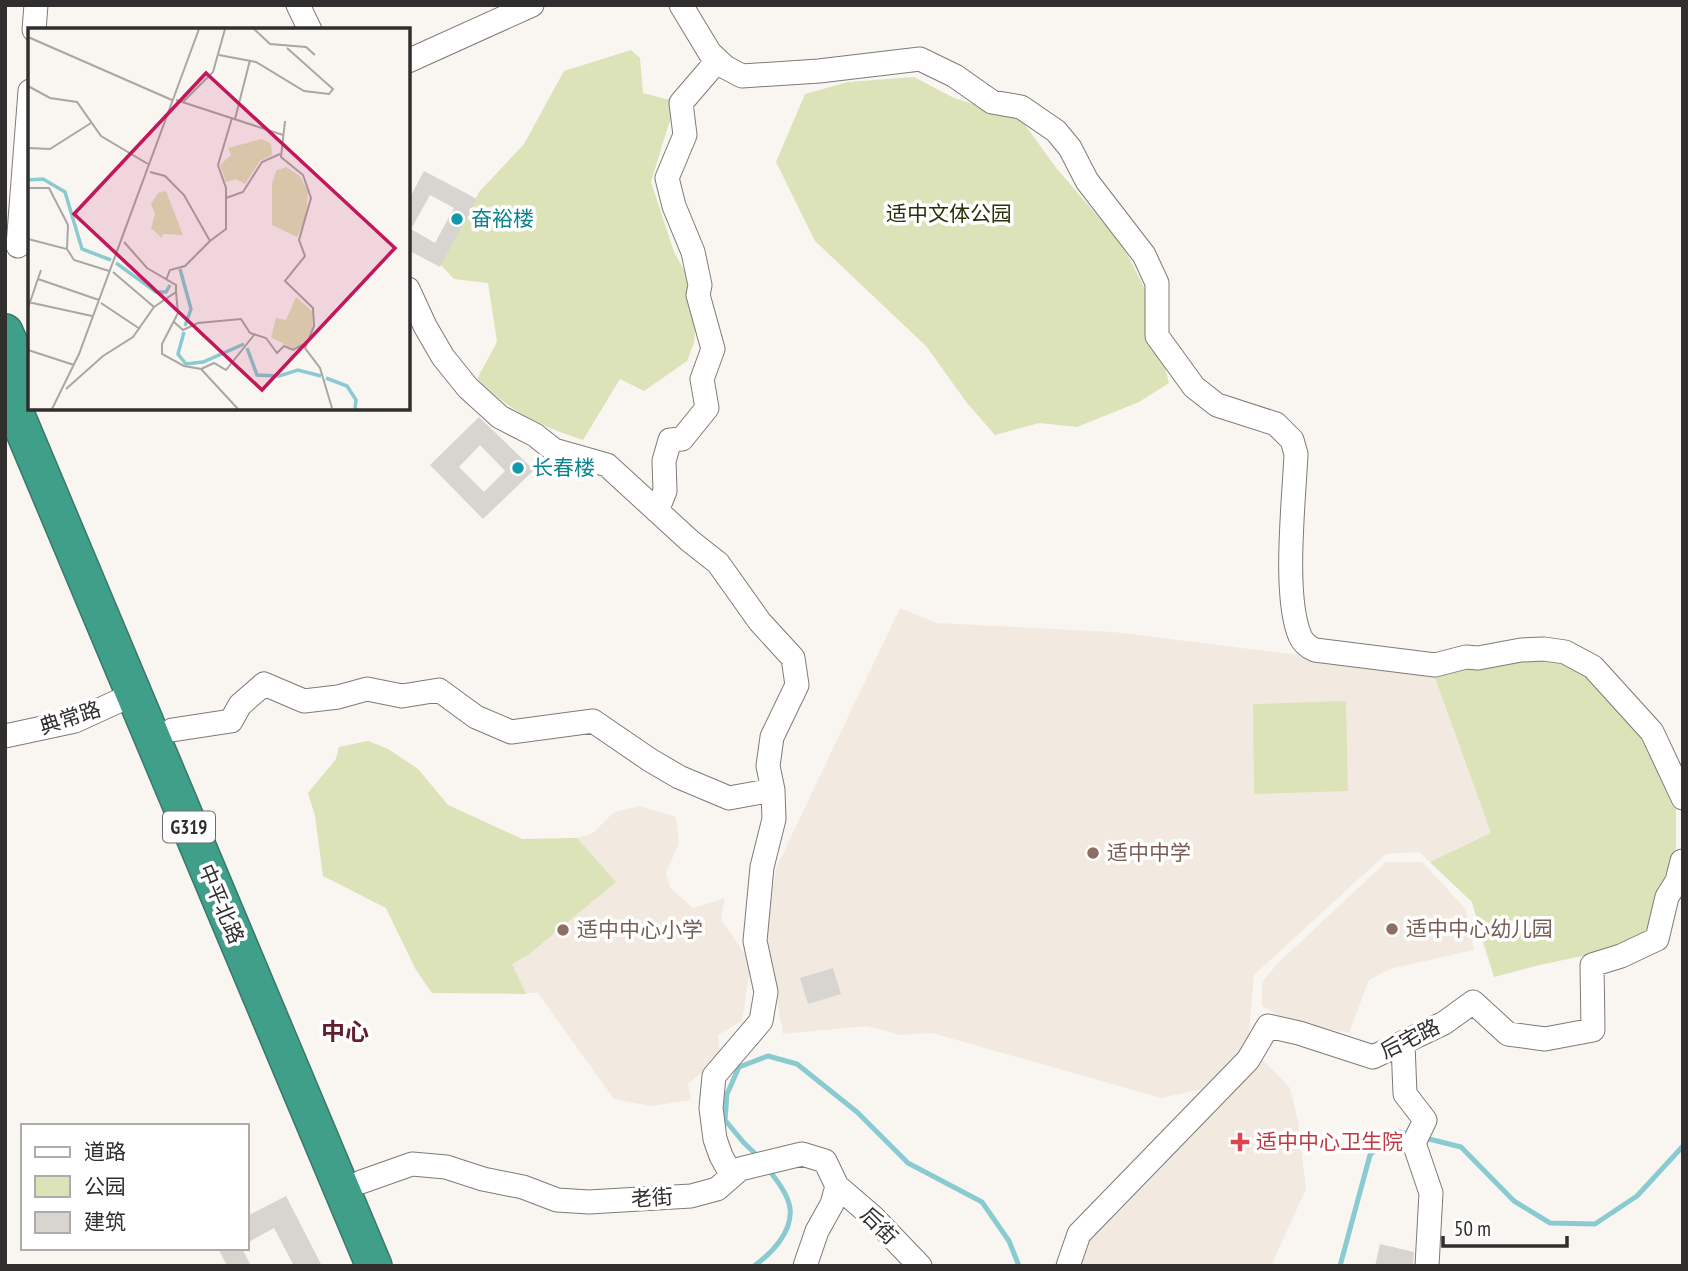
<svg xmlns="http://www.w3.org/2000/svg" width="1688" height="1271" viewBox="0 0 1688 1271" font-family="'PT Sans Narrow','Noto Sans SC',sans-serif">
	<rect width="100%" height="100%" fill="#f9f6f2"/>
	<!-- built -->
	<path fill="#f2eae0" d="M900 608 937 623 1114 632 1433 672 1586 670 1658 758 1676 803V848L1636 945 1539 965 1494 977 1483 945 1472 902 1419 852 1386 854 1254 975 1248 1046 1207 1088 1161 1098 932 1033 900 1035 867 1026 783 1034 766 936 776 868Z
		M368 741 388 749 418 769 448 805 522 839 577 838 593 833 614 812 640 806 676 817 679 844 666 872 670 888 693 908 725 898 721 919 751 963 742 1021 718 1035 720 1051 707 1069 688 1084 691 1100 651 1106 614 1099 538 993H432L416 970 386 908 341 884 308 793 336 759 339 747Z
		M1386 862H1422L1466 909 1474 950 1390 969 1369 980 1349 1033 1292 1023 1262 1006V982L1279 962Z
		M1261 1058 1290 1088 1298 1121 1306 1189 1271 1266H1073L1092 1235Z"/>
	<!-- green -->
	<path fill="#dce3b8" d="M631 50 640 58 643 93 681 103 669 123 651 182 674 252 698 295 694 343 687 361 644 391 620 379 583 440C539 426 511 412 477 379L497 342 488 283 454 279 441 265 479 192 524 144 564 71Z
		M914 77 954 98 1020 118 1057 169 1122 244 1144 287 1169 383 1139 402 1077 427 1039 423 995 435 967 403 926 346 815 241 776 162 805 94 848 82Z
		M1542 657 1586 670 1654 753 1676 803V848L1663 884 1649 937 1630 946 1539 965 1494 977 1472 902 1430 862 1491 833 1433 672Z
		M1346 701 1348 791 1254 794 1253 704Z
		M368 741 388 749 418 769 448 805 522 839 577 838 616 882 528 955 512 964 526 994 432 993 415 968 386 908 323 876 315 816 308 793 336 759 339 747Z"/>
	<g fill="none" stroke-linecap="round" stroke-linejoin="round">
		<!-- stream -->
		<path stroke="#89cbd0" stroke-width="5" d="M1425 1138 1461 1147 1514 1201 1550 1223 1595 1224 1637 1196 1683 1146
			M761 1159 744 1143 725 1120 727 1094 739 1067 768 1056 797 1064 857 1112 908 1163 982 1202 1009 1241 1019 1266
			M754 1266C771 1254 793 1232 790 1208 788 1194 777 1181 769 1170
			M1340 1266 1370 1155 1395 1131 1412 1135"/>
	</g>
	<!-- building -->
	<path fill="#d8d5d1" fill-rule="evenodd" d="M424 171 477 199 440 267 408 250V201ZM430 195 454 208 435 243 411 229Z
		M479 417 534 470 483 519 430 465ZM480 445 505 471 484 492 459 467Z
		M833 968 841 994 808 1004 800 978Z
		M286 1196 322 1266H294L274 1228 247 1243V1216Z
		M1380 1244 1414 1252 1413 1266H1375Z
		M218 1248H242L251 1266H227Z"/>
	<g fill="none" stroke-linecap="round" stroke-linejoin="round">
		<defs>
			<path id="minor" d="M298 5 310 30
				M681 5 710 53 725 67 742 76 819 71 920 59 955 76 992 102 1021 107 1056 131 1070 148 1087 181 1144 255 1157 283V336L1194 387 1217 405 1276 424 1292 440 1296 454C1294 501 1283 595 1300 636 1303 643 1308 647 1315 650L1435 665 1466 657 1478 658 1521 650 1544 649 1565 652 1593 667 1652 732 1683 798
				M34 30 36 5
				M408 61 532 5
				M18 246 30 91
				M408 289 425 326 443 357 468 388 500 417 535 435 554 450 607 465 690 541 718 563 760 622 793 658 797 685 772 737 768 766 773 790
				M657 511 665 491 664 461 670 440 682 439 707 408 702 379 713 349 698 295 700 285 693 252 674 206 667 178 685 135 681 103 717 61
				M172 730 231 721 240 705 264 684 304 701 338 697 367 689 402 696 439 690 476 717 511 732 593 721 650 760 679 777 729 798 773 790 774 819 762 867 755 941 766 992 761 1021 714 1076 711 1108 715 1139 721 1156 732 1176
				M5 736 75 721 134 694
				M1403 1044 1405 1094 1425 1120 1414 1143 1431 1193 1427 1266
				M361 1182 412 1164 446 1167 483 1179 523 1187 557 1200 589 1202 691 1196 717 1189 740 1169 802 1154 825 1161 837 1186 832 1204 817 1231 805 1266
				M837 1186 873 1217 920 1266
				M1068 1266 1079 1234 1248 1060 1268 1026 1299 1033 1373 1057 1444 1023 1473 1002 1508 1034 1545 1039 1593 1030 1592 965 1621 956 1657 939 1667 897 1677 881 1682 861"/>
			<path id="highway" d="M5 332 30 390
				M5 387 374 1266"/>
		</defs>
		<!-- minor casing -->
		<use href="#minor" stroke="#7e7b77" stroke-width="25"/>
		<!-- highway casing -->
		<use href="#highway" stroke="#3a7869" stroke-width="38"/>
		<!-- minor -->
		<use href="#minor" stroke="#fff" stroke-width="23"/>
		<!-- highway -->
		<use href="#highway" stroke="#3f9f89" stroke-width="35"/>
	</g>
	<!-- markers -->
	<g fill="#0f9aa8" stroke="#fff" stroke-width="2.5">
		<circle cx="457" cy="219" r="7"/>
		<circle cx="518" cy="468" r="7"/>
	</g>
	<g fill="#8d6e63" stroke="#fff" stroke-width="2.5">
		<circle cx="1093" cy="853" r="7"/>
		<circle cx="1392" cy="929" r="7"/>
		<circle cx="563" cy="930" r="7"/>
	</g>
	<path fill="#e0444e" stroke="#fff" stroke-width="2.5" d="M1236.5 1131.5h7v7h7v7h-7v7h-7v-7h-7v-7h7z"/>
	<g text-anchor="middle" stroke-width="7" stroke-linejoin="round" paint-order="stroke">
		<!-- shield labels -->
		<rect fill="#fff" stroke="#6e6d6c" stroke-width="2" x="163" y="811.5" width="52" height="31" rx="5"/>
		<g font-size="19" font-weight="bold" fill="#302f2d">
			<text x="189" y="834">G319</text>
		</g>
		<!-- park labels -->
		<g font-size="21" fill="#2d3109" stroke="#fff">
			<text x="949" y="221">适中文体公园</text>
		</g>
		<!-- culture labels -->
		<g font-size="21" fill="#0d838f" stroke="#fff" text-anchor="start">
			<text x="471" y="226">奋裕楼</text>
			<text x="532" y="475">长春楼</text>
		</g>
		<!-- street labels -->
		<g font-size="21" fill="#302f2d" stroke="#fff">
			<text transform="translate(70 718) rotate(-18)" y="7">典常路</text>
			<text transform="translate(221 904) rotate(67)" y="7">中平北路</text>
			<text transform="translate(1410 1039) rotate(-26)" y="7">后宅路</text>
			<text transform="translate(652 1198) rotate(-4)" y="7">老街</text>
			<text transform="translate(879 1226) rotate(45)" y="7">后街</text>
		</g>
		<!-- education labels -->
		<g font-size="21" fill="#785e54" stroke="#fff" text-anchor="start">
			<text x="1107" y="860">适中中学</text>
			<text x="1406" y="936">适中中心幼儿园</text>
			<text x="577" y="937">适中中心小学</text>
		</g>
		<!-- health labels -->
		<g font-size="21" fill="#be3a42" stroke="#fff" text-anchor="start">
			<text x="1256" y="1149">适中中心卫生院</text>
		</g>
		<!-- quarter labels -->
		<g font-size="24" font-weight="bold" fill="#641f2f" stroke="#fff">
			<text x="345" y="1040">中心</text>
		</g>
	</g>
	<!-- overview -->
	<g transform="translate(28 28)">
		<rect width="382" height="382" fill="#f9f6f2"/>
		<path d="M234 111 243 116 244 127 232 133 217 156 208 151 198 154 192 137 203 127 200 120ZM258 139 272 148 280 164 278 189 269 209 244 197V156L248 143ZM138 163 155 207 135 206 134 210 123 200 127 186 123 176 130 165ZM268 269 285 284 284 301 277 314 265 321 243 309 248 290 258 292Z" fill="#dce3b8"/>
		<path fill="none" stroke="#89cbd0" stroke-width="3.5" d="M0 152 15 151 37 164 54 221 83 232M88 235 128 264H138L142 257M152 241 163 281 157 298M156 304 150 326 158 336 175 334 216 316M219 320 229 347 251 348 270 342 293 348M298 350 319 358 328 372 327 381"/>
		<path fill="none" stroke="#a9a6a3" stroke-width="2" d="M226 1 242 16 278 19 287 27M0 9 144 72M191 27 228 34 276 63 301 66 305 61 259 20M0 58 22 70 49 74 73 108 120 136M148 72 255 107M155 74 185 44 197 1M207 91 222 32M257 93 253 129 275 147 283 170 271 212 277 228 257 253 285 280 286 298 277 320 292 340 304 380M0 120 22 121 63 95M122 144 137 148 156 167 182 213 157 238 142 242 138 252M0 160H21L40 197 39 221M198 170 215 164 234 134 252 126M0 211 39 221 46 232 81 243M182 213 198 201V160L190 137 204 90M85 244 126 279M10 251 71 272M148 264 150 285 134 316V326L156 338 173 341 210 381M0 274 64 288M73 275 112 301M0 280 13 242M146 294 155 302 170 295 213 291 222 305 238 310 249 325 256 318 265 322 276 316M0 322 46 337M173 341 186 335 198 342 226 307M38 361 75 328 105 309 126 279 148 264V257L119 240 96 214M24 381 51 326 171 1"/>
		<path fill="#c2185b" fill-opacity="0.15" stroke="#c2185b" stroke-width="3.5" d="M178 45 367 220 234 362 46 186Z"/>
		<rect width="382" height="382" fill="none" stroke="#302f2d" stroke-width="3.5"/>
	</g>
	<!-- border -->
	<rect width="1688" height="1271" fill="none" stroke="#302f2d" stroke-width="14"/>
	<!-- legend -->
	<rect x="21" y="1124" width="228" height="126" fill="#ffffff" stroke="#acacab" stroke-width="2"/>
	<rect x="35" y="1147" width="35" height="10" fill="#ffffff" stroke="#acacab" stroke-width="2"/>
	<text x="84" y="1159" font-size="21" fill="#302f2d">道路</text>
	<rect x="35" y="1176" width="35" height="21" fill="#dce3b8" stroke="#acacab" stroke-width="2"/>
	<text x="84" y="1194" font-size="21" fill="#302f2d">公园</text>
	<rect x="35" y="1212" width="35" height="21" fill="#d8d5d1" stroke="#acacab" stroke-width="2"/>
	<text x="84" y="1229" font-size="21" fill="#302f2d">建筑</text>
	<!-- scale -->
	<path d="M1443 1236v10h124v-10" fill="none" stroke="#302f2d" stroke-width="3.5"/>
	<text x="1454" y="1236" font-size="21" fill="#302f2d" stroke="#ffffff" stroke-width="5" paint-order="stroke">50 m</text>
</svg>
